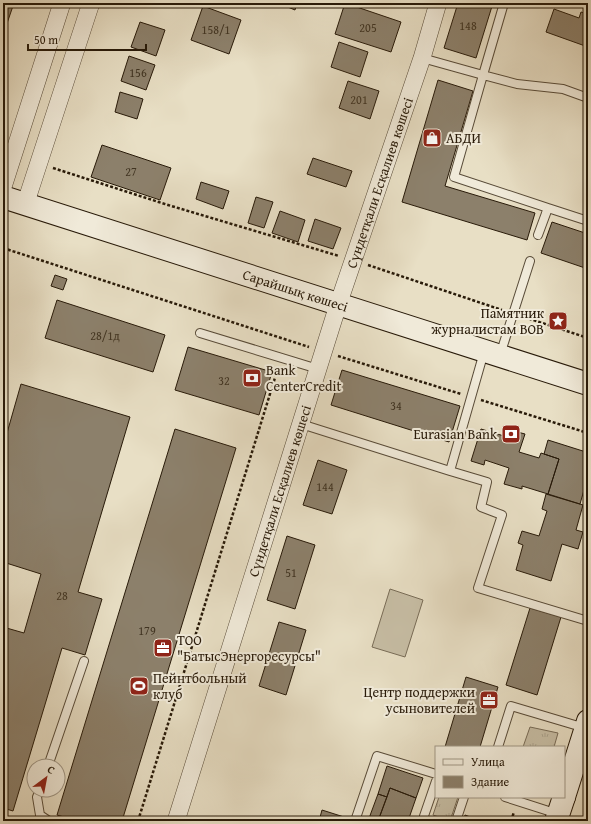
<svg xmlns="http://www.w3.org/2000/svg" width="591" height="824" viewBox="0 0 591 824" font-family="'Gentium Book Plus',serif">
	<defs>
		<pattern id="grass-tufts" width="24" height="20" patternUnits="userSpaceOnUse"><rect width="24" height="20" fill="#c7bea5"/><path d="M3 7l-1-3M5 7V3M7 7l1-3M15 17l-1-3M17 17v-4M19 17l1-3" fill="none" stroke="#aba38d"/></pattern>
	</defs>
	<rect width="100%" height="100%" fill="#e8dfc5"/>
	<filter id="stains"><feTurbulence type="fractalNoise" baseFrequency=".005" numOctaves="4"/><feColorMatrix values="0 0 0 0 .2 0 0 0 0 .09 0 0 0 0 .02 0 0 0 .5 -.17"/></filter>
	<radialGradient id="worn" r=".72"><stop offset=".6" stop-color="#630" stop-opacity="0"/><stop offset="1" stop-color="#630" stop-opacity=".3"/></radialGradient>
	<!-- grass -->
	<path fill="url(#grass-tufts)" stroke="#786c57" d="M530 727 558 733 554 747H523Z
		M439 797H458L450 821 433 815Z"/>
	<!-- pitch -->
	<path fill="#c7bea5" stroke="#786c57" d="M390 589 423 600 405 657 372 647Z"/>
	<!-- building -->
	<path fill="#8c806b" stroke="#281a09" d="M3 3H14L3 35Z
		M278 3H297L295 10Z
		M345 3 401 22 391 52 335 34Z
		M458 3H493L476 58 444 48Z
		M203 6 241 20 229 54 191 40Z
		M554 9 579 18 581 12 588 14V47L546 32Z
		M140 22 165 30 156 56 131 47Z
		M339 42 368 52 360 77 331 67Z
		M129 56 155 65 146 90 121 81Z
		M438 80 473 91 445 186 535 213 527 240 402 202Z
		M348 81 379 91 370 119 339 108Z
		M120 92 143 99 137 119 115 112Z
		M102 145 171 168 160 200 91 177Z
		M313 158 352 171 346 187 307 174Z
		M201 182 229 191 223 209 196 199Z
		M256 197 273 202 264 228 248 223Z
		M280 211 305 220 298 242 272 233Z
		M315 219 341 228 333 249 308 241Z
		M552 222 588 234V269L541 253Z
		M55 275 67 279 63 290 51 286Z
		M57 300 165 335 153 372 45 338Z
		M188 347 272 372 259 415 175 390Z
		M342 370 460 406 449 442 331 405Z
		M21 384 130 417 78 592 102 599 85 655 62 648 13 811 3 808V627L24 633 41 574 3 562V447Z
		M175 429 236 448 122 821H78L57 815Z
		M481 429 504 436 506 429 525 434 519 452 539 458 541 453 559 459 548 494 522 486V489L504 484 509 468 485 460 484 465 471 461Z
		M548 440 586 452 588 458V476L580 504 548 494 559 459 544 454Z
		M318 460 347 470 332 514 303 505Z
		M546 494 583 505 576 530 583 532 578 549 562 544 551 581 516 570 523 545 518 543 522 531 539 536 547 511 542 509Z
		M287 536 315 545 295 609 267 600Z
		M530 608 561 617 537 695 506 685Z
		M279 622 306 630 286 695 259 686Z
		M466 677 498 687 480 747H445Z
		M387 766 423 778 416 798 390 788 387 797 378 794Z
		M390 788 416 798 408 821H378Z
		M378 794 387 797 378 821H368Z
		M322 810 344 817 342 821H319Z
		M465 815 481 821H463Z"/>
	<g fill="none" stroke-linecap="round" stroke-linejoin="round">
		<defs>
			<path id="lane" d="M504 3 483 75 517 84 563 89 588 98
				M422 58 483 75 454 177 548 208 538 235
				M546 213 548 208 588 221
				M200 333 318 369
				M484 352 450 471 487 482 481 507 502 515 478 588 588 621
				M500 355 530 261
				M301 424 450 471
				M498 747 511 706 585 728
				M48 766 84 661
				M40 790 37 797 40 815 49 821
				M505 797 558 814
				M355 821 377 756 436 774
				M428 821 424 818V816L436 781
				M456 821 464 797"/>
			<g id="street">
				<path d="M3 187 62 3"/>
				<path d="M25 205 91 3"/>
				<path id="s1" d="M176 821 338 305 422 58 438 3"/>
			</g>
			<g id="secondary">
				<path id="s2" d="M3 197 588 384"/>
				<path d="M564 797 588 721"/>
				<path d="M556 821 564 797"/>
			</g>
		</defs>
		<!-- lane casing -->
		<use href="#lane" stroke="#584b38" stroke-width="10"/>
		<!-- street casing -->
		<use href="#street" stroke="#584b38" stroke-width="18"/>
		<!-- secondary casing -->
		<use href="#secondary" stroke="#281a09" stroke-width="24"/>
		<!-- path -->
		<path stroke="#281a09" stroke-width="2.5" stroke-dasharray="3 2" stroke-linecap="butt" d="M53 168 168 205 339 256
			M3 248 309 347
			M368 265 502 310
			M524 317 588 338
			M338 356 461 394
			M481 400 588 433
			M138 821 278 368
			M511 821 514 812"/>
		<!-- lane -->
		<use href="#lane" stroke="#f0ead9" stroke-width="8"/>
		<!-- street -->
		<use href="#street" stroke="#f0ead9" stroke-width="17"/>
		<!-- secondary -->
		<use href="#secondary" stroke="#f0ead9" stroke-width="22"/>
	</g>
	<!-- icons -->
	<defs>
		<symbol id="shop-square" viewBox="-11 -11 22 22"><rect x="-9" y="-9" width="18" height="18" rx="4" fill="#8f2418" stroke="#f0ead9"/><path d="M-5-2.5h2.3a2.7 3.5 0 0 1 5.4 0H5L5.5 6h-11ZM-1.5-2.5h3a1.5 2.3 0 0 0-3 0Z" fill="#fff"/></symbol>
		<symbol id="sight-square" viewBox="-11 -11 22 22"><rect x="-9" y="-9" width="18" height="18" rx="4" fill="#8f2418" stroke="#f0ead9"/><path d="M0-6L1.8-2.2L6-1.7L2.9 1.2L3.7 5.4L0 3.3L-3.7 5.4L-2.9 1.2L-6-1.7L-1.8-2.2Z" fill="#fff"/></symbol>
		<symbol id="bank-square" viewBox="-11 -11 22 22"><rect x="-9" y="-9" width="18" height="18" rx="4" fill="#8f2418" stroke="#f0ead9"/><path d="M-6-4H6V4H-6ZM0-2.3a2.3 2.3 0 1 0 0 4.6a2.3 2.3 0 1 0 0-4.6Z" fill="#fff"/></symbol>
		<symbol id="office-square" viewBox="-11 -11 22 22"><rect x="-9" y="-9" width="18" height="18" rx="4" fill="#8f2418" stroke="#f0ead9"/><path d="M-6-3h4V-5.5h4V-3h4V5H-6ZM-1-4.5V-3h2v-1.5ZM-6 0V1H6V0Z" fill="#fff"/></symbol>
		<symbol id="stadium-square" viewBox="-11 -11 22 22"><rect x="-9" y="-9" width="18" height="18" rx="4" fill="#8f2418" stroke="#f0ead9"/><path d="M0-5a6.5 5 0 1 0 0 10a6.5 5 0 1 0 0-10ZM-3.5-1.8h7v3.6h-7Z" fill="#fff"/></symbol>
	</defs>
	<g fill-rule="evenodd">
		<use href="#shop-square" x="421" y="127" width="22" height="22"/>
		<use href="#sight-square" x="547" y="310" width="22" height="22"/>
		<use href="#bank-square" x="241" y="367" width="22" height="22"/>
		<use href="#bank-square" x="500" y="423" width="22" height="22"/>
		<use href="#office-square" x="152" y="637" width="22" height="22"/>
		<use href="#stadium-square" x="128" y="675" width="22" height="22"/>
		<use href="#office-square" x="478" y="689" width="22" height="22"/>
	</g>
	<g text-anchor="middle" stroke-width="4" stroke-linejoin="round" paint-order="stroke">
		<!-- number labels -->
		<g font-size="12" fill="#413422">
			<text x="468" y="30">148</text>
			<text x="368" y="32">205</text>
			<text x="216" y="34">158/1</text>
			<text x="138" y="77">156</text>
			<text x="359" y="104">201</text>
			<text x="131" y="176">27</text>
			<text x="105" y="340">28/1д</text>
			<text x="224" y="385">32</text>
			<text x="396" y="410">34</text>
			<text x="325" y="491">144</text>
			<text x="291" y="577">51</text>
			<text x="62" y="600">28</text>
			<text x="147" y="635">179</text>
		</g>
		<!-- poi labels -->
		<g font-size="14" fill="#281a09" stroke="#f0ead9" text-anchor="start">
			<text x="446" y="143">АБДИ</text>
			<text x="544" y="318" text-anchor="end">Памятник<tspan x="544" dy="16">журналистам ВОВ</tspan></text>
			<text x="266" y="375">Bank<tspan x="266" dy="16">CenterCredit</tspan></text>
			<text x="497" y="439" text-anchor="end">Eurasian Bank</text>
			<text x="177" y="645">ТОО<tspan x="177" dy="16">"БатысЭнергоресурсы"</tspan></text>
			<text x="153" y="683">Пейнтбольный<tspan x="153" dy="16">клуб</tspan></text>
			<text x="475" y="697" text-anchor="end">Центр поддержки<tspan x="475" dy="16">усыновителей</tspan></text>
		</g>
		<!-- street labels -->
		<g font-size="14" fill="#281a09" stroke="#f0ead9">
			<text dy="5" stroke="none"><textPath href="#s1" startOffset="670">Сүндетқали Есқалиев көшесі</textPath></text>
			<text dy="5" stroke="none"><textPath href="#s2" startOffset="307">Сарайшық көшесі</textPath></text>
			<text dy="5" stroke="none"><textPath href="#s1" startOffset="346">Сүндетқали Есқалиев көшесі</textPath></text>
		</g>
	</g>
	<!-- margin -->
	<rect width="591" height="824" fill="none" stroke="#e8dfc5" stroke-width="16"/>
	<rect x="4" y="4" width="583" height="816" fill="none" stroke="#281a09" stroke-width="2"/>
	<rect x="8" y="8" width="575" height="808" fill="none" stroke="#281a09"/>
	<!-- legend -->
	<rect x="435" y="746" width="130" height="52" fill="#f0ead9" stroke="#a09786"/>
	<rect x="443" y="759" width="20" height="6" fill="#f0ead9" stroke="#a09786"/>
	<text x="471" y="766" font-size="12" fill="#281a09">Улица</text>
	<rect x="443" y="776" width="20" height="12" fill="#8c806b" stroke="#a09786"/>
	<text x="471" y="786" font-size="12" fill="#281a09">Здание</text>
	<!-- north arrow -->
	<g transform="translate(46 778) rotate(32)"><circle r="19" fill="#f0ead9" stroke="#a09786"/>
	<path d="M0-3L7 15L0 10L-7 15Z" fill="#8f2418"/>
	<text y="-6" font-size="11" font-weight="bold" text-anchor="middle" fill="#281a09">С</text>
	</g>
	<!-- scale -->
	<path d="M28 44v6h118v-6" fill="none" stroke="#281a09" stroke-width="2"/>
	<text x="34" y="44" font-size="12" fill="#281a09" stroke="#f0ead9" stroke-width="3" paint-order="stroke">50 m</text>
	<rect width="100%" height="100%" filter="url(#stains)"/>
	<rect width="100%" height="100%" fill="url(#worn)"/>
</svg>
